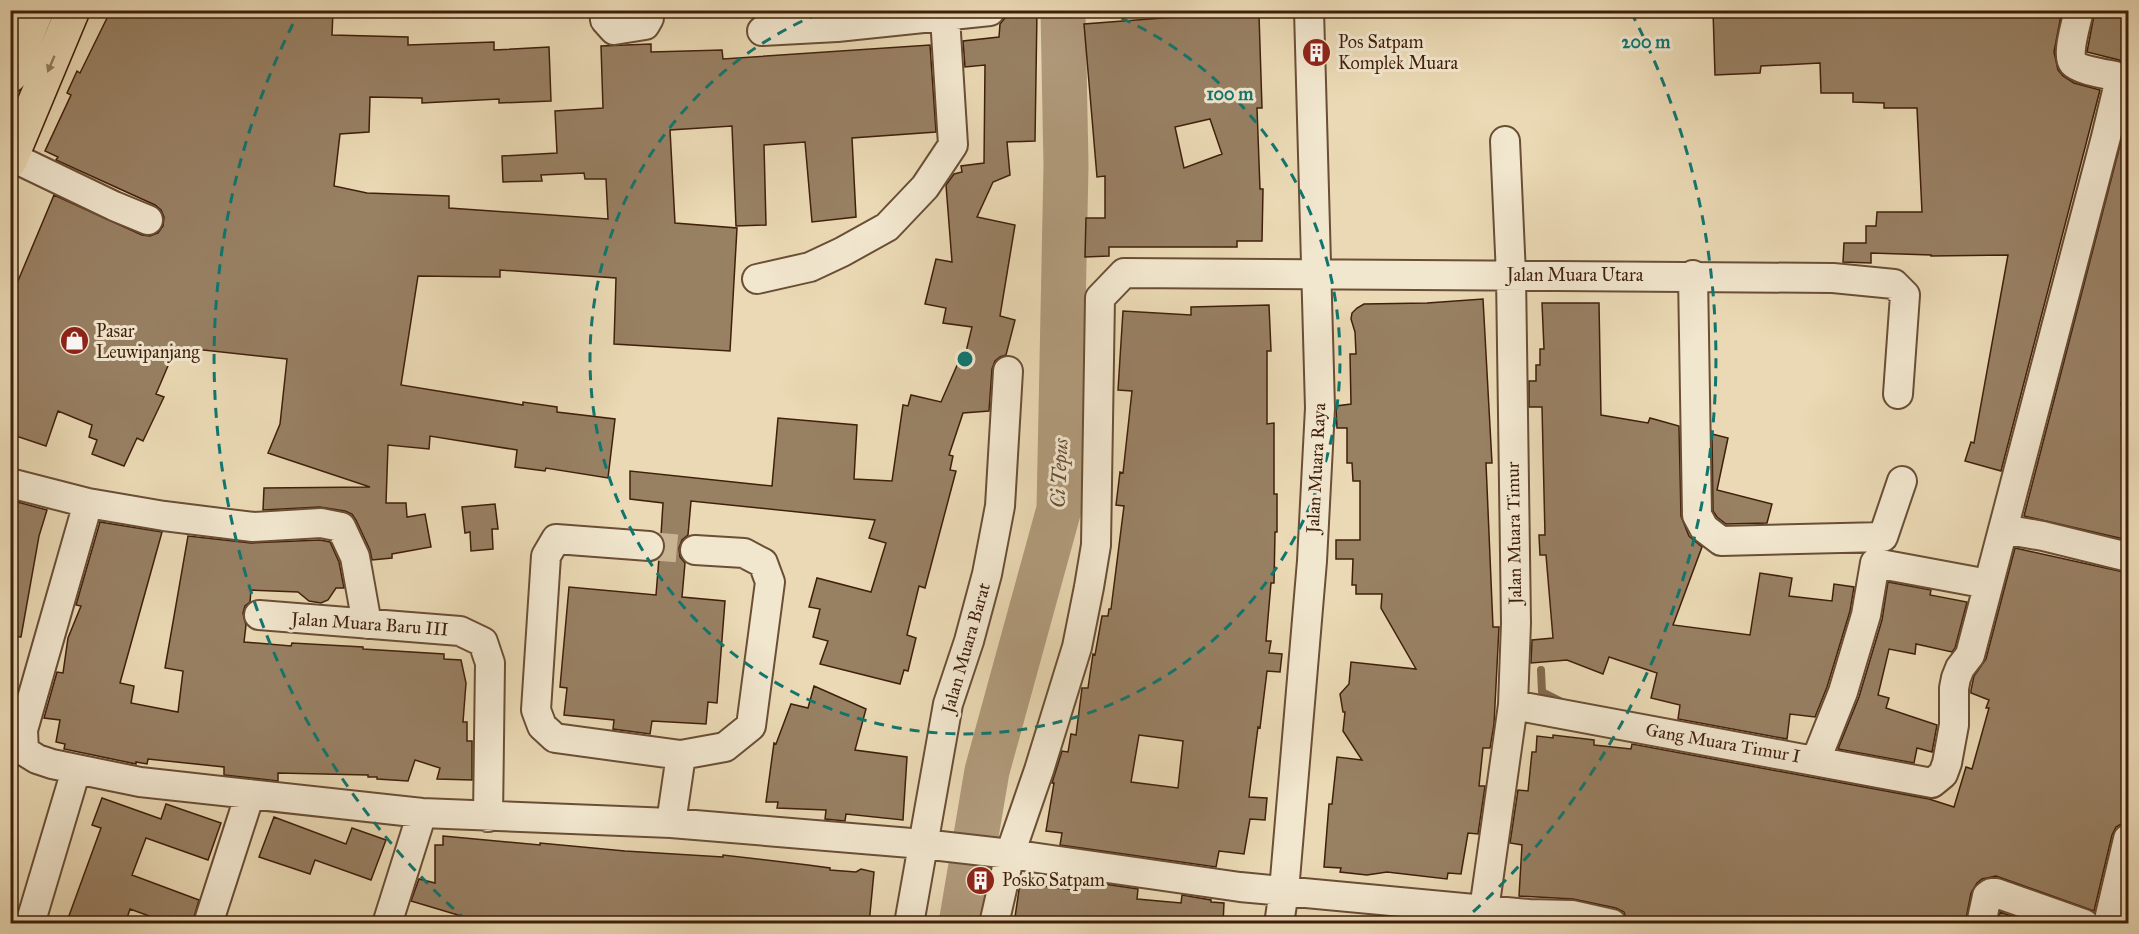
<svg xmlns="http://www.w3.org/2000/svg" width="2139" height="934" viewBox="0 0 2139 934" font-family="'IM FELL Great Primer',serif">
	<rect width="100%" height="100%" fill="#ead9b4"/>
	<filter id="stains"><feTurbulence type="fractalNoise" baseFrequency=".00333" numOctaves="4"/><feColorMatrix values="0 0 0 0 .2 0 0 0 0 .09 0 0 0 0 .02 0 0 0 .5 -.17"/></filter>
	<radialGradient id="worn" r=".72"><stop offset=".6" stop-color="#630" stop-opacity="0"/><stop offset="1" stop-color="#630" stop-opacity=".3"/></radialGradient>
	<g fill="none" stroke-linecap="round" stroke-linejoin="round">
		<!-- stream -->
		<path stroke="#83694e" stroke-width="8" d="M1541 670 1542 692 1564 703"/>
		<!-- river -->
		<path stroke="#b09a7b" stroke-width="45" d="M961 924 987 771 1059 509 1066 166 1063 10"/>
	</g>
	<!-- building -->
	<path fill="#988063" stroke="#401f0b" stroke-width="1.5" fill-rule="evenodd" d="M111 10H333L332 35 408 37V45L494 42V50L549 47 551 101 499 103V99L422 103V98L370 97 369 132 340 134 334 186 367 193 449 196V208L608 219 606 179H585L584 173 541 175 542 181 503 182 502 156 557 153 555 111 603 108 601 46 651 44V52L722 50 723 59 930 45 936 132 852 138 856 217 812 222 805 142 764 145 766 225 736 226 732 126 670 130 675 223 737 228 730 351 614 344 616 278 500 270V277L418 276 401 385 523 405V402L557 407V412L615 419 608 478 546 468 545 471 515 467 517 450 430 436 429 449 388 445 386 503H406L407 517 425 514 431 547 392 554V558L372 560 370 550 356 520 352 514 345 511 320 507 263 510 264 488 370 487 268 453 280 424 287 359 176 347 156 394 164 397 143 441 137 438 124 466 92 454 97 440 89 437 92 425 58 411 46 446 10 434V300L54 195 142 235 150 236 158 233 163 226 164 217 161 210 155 205 56 160 58 157 45 151 71 95 67 93 77 71 80 73Z
		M1006 10H1037L1035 141 1007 142 1010 175 993 182 977 217 1015 225 1000 316 1015 320 1006 355 1000 357 995 361 992 369 989 411 963 413 949 455 953 456 950 470 956 471 925 588 919 586 907 635 916 638 908 671 904 670 900 684 820 664 828 641 813 637 820 609 809 607 817 578 871 592 886 543 869 538 875 520 691 501 688 535 682 540 679 548 680 557 685 563 682 597 725 601 717 703 708 702 706 724 652 721 650 734 613 729 614 720 564 715 567 688 560 687 569 587 656 595 659 558 665 548 664 539 661 535 663 503 630 499V471L772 486 778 418 857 425 854 479 892 481 903 405 908 406 911 395 941 402 959 361 964 360 972 327 943 323 946 308 925 304 936 259 952 262 946 185 954 174 962 172 961 166 984 163 985 65 965 67 963 41 999 37 1000 24 1005 18Z
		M1713 10H2062L2054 52 2058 70 2063 76 2074 83 2100 90 2001 471 1965 461 1971 442 1974 443 2008 255 1931 256V255L1871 253V263L1843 262 1844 243H1866V226H1876L1877 212H1922L1917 108H1884V103L1853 102V93H1821L1820 63 1761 66 1760 73 1715 75Z
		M2095 10H2128V67L2119 60 2087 52Z
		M1259 15 1262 108H1257L1260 189H1263L1262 241H1237V247H1109V256L1085 257 1086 218H1105V176L1097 177 1084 24 1189 16ZM1210 119 1222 154 1184 168 1175 127Z
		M2128 114V372L2121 405 2128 406V540L2024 516Z
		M1483 299 1492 463H1486L1493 627H1499L1494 724 1490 748H1483L1479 786H1485L1478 834 1468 833 1461 874 1448 873 1447 879 1387 872 1367 875 1340 872 1341 868 1324 867 1329 804H1332L1337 757 1362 760 1343 731 1345 712H1343L1340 694 1349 684 1351 662 1416 669 1381 608 1382 594H1356V585H1352L1353 559H1336V540H1360V481H1353L1352 463H1347V428H1337L1336 409V406L1351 404 1350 354H1356L1355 332 1351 319 1352 313 1357 308 1364 304 1427 303Z
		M1542 303H1599L1601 415 1648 423 1650 418 1679 426 1681 516 1689 536 1702 547 1673 625 1750 635 1760 573 1792 578 1789 596 1832 601 1834 584 1854 587 1850 611 1827 687 1815 717 1790 714 1787 739 1678 719 1680 705 1651 698 1657 673 1609 657 1603 674 1567 660 1531 663 1532 640 1553 638 1546 555H1540L1539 535H1545L1542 407H1529V381H1536V365H1540V349H1544Z
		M1269 305 1271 351H1267V424L1274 423V494H1277V532H1275L1274 583H1271L1266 641H1271L1269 653 1282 654 1280 672 1267 671 1260 728 1258 727 1249 797 1267 798 1265 820 1250 819 1244 854 1219 851 1216 867 1060 845 1062 833 1046 831 1054 783H1052L1062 751 1068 752 1071 734 1076 735 1082 688H1088L1093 654 1095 655 1102 616H1108L1109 609H1111L1124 506 1116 505 1120 472 1123 473 1132 391 1118 390 1123 311 1191 315V307ZM1139 735 1183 741 1178 788 1131 782Z
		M1712 434 1728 438 1717 490 1772 504 1767 523 1726 524 1717 517 1713 511Z
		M10 500 47 510 39 536 21 637 10 636Z
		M495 504 498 529H492L493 549 471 551 470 532 465 533 462 507Z
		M100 522 162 532 120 683 134 686 131 703 178 712 183 671 165 668 188 536 251 543 320 540 330 542 339 562 344 588H336L328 600 321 603 309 601 298 592 251 590 250 602 245 606 243 613 246 625 244 642 291 646 292 643 363 647V649L444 654V659L461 660 466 683 463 722H467V741H472V780L437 779 440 768 415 760 408 781 377 779V777H368V775L278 773V781L224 775V767L148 759 147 764 136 762V764L64 749 65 744 56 742 60 720 44 718 57 672 63 673 68 638 81 606 76 605Z
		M2015 548 2128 573V823H2123L2116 827 2112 835 2094 911 1996 876 1982 879 1977 883 1971 893 1965 924H1628L1624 912 1616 908 1573 899 1519 896 1522 845 1510 843 1518 790 1528 791 1532 752H1536L1537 736 1553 738V735L1594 740V745L1631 749 1632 744 1929 799 1954 807 1966 767 1972 769 1989 708H1986L1989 700 1971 693V690L1974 676 1986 659Z
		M1888 582 1931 590 1930 595 1967 602 1955 648 1952 652 1916 644 1915 654 1889 649 1878 695 1889 698 1886 708 1937 725 1932 752 1917 748 1914 763 1838 749 1859 697 1882 620Z
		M814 686 866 709 855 750 907 757 903 820 846 814 845 821 825 819 826 810 777 808 778 802H766L774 743 776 744 791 704 808 708Z
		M102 798 161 819 166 804 221 823 208 860 146 838 132 875 199 900 192 924H171L130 909 125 924H66L101 828 92 825Z
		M274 817 346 844 352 828 386 840 371 880 315 860 310 874 259 857Z
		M443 836 540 845V843L625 851 723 857V855L808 865 830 868V870L856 872 861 869 874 872 869 924H807L748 918V924H488L411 901 419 879 435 883V845H443Z
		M1077 880 1138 889 1137 899 1181 903 1182 895 1211 900V902L1224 903 1223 924H1014L1020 883 1075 890Z
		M2000 912 2033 924H1998Z"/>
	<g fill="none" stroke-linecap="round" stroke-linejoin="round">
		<!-- minor-tunnel -->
		<path stroke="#c8b492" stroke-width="28" stroke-dasharray="28 14" stroke-linecap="butt" d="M649 546 695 550"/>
		<defs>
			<path id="minor" d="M604 10 605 20 614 30 645 25 649 18 648 10
				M835 10 837 27 990 11
				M762 31 837 27
				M12 157 114 206 148 220
				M1693 275 1697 515 1704 528 1721 541 1883 537 1902 481
				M757 279 810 267 842 252 887 227 925 187 953 145 945 17
				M10 483 88 503 164 516 253 527 321 523 341 527 355 557 367 624
				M88 503 23 730 24 751 37 759 52 764 140 782 422 813 671 823 923 844 1010 854 1240 887 1529 914 1572 915 1612 924
				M2003 529 2043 536 2128 557
				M649 546 556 539 546 556 536 710 542 726 555 738 681 755 725 747 751 726 770 582 763 563 744 553 695 550
				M259 615 460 631 483 642 490 663 488 817
				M1513 705 1932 783 1943 774 1947 763 1954 725V688L1956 678 1960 668 1970 655 2106 137 2119 83 2115 76C2106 74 2079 70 2073 63 2066 55 2077 21 2079 10
				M1816 760 1843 692 1866 615 1875 563 1988 584
				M671 823 681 755
				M30 924 76 770
				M208 924 250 794
				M387 924 422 813
				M909 924 948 704 969 641 987 574 1000 506 1008 371
				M994 924 1010 854 1039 770 1077 647 1089 587 1096 545 1100 298 1124 273 1833 278 1894 284 1905 295 1898 394
				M1279 924 1284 891 1312 561 1320 408 1309 10
				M1482 924 1513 705 1516 623 1511 275 1505 141
				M1981 924 1987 896 1991 893H1996L2084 924
				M2108 924 2128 839"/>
			<path id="major" d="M10 76 37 10
				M10 161 73 10"/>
		</defs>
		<!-- minor casing -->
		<use href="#minor" stroke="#6a4e35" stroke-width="32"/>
		<!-- major casing -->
		<use href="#major" stroke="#401f0b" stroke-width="36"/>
		<!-- minor -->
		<use href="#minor" stroke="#f1e6ce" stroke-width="28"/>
		<!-- major -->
		<use href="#major" stroke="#ead9b4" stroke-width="33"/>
	</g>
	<!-- one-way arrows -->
	<defs><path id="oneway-solid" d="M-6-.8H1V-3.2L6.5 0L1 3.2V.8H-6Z" transform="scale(1.5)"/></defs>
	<use fill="#957c60" href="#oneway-solid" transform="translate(51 64) rotate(113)"/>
	<!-- distance rings -->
	<g fill="none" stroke="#0f766e" stroke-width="3" stroke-dasharray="10 8">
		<path d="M1105 11A375 375 0 1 1 825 11"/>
		<path d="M467 921A751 751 0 0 1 299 12M1631 12A751 751 0 0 1 1463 921"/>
	</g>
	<!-- icons -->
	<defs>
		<symbol id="building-disc" viewBox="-11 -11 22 22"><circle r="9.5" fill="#8f2418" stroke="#f1e6ce"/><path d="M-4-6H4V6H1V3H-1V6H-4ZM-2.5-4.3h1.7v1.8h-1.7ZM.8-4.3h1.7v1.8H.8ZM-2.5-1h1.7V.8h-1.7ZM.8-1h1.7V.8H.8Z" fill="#fff"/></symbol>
		<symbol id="shop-disc" viewBox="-11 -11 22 22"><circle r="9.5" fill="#8f2418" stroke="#f1e6ce"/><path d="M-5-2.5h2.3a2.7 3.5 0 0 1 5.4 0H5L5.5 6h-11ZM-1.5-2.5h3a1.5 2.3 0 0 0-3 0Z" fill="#fff"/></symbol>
	</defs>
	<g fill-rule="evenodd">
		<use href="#building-disc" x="1300" y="36" width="33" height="33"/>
		<use href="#shop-disc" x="58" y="324" width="33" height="33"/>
		<use href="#building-disc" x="964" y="864" width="33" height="33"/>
	</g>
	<g text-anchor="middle" stroke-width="6" stroke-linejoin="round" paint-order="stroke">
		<!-- poi labels -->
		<g font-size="18" fill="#401f0b" stroke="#f1e6ce" text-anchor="start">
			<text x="1338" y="48">Pos Satpam<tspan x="1338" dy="21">Komplek Muara</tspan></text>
			<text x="96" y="337">Pasar<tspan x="96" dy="21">Leuwipanjang</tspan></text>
			<text x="1002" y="886">Posko Satpam</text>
		</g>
		<!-- street labels -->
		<g font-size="18" fill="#401f0b" stroke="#f1e6ce">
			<text x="1575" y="281">Jalan Muara Utara</text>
			<text transform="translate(1316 468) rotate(-87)" y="6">Jalan Muara Raya</text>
			<text transform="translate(1514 533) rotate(-91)" y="6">Jalan Muara Timur</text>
			<text transform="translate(370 624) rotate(4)" y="6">Jalan Muara Baru III</text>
			<text transform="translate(966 648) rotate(-74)" y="6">Jalan Muara Barat</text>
			<text transform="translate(1723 743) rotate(10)" y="6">Gang Muara Timur I</text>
		</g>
		<!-- water labels -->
		<g font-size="20" font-style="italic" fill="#674a32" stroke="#f1e6ce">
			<text transform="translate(1059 473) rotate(-87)" y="7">Ci Tepus</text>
		</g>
	</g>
	<circle cx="965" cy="359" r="9" fill="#0f766e" stroke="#f1e6ce" stroke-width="3"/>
	<g font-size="18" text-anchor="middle" font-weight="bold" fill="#0f766e" stroke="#f1e6ce" stroke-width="6" stroke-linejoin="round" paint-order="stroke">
		<text x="1646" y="48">200 m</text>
		<text x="1230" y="100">100 m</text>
	</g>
	<!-- margin -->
	<rect width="2139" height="934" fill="none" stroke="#ead9b4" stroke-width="36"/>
	<rect x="12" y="12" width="2115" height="910" fill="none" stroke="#401f0b" stroke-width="3"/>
	<rect x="18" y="18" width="2103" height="898" fill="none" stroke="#401f0b" stroke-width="1.5"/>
	<rect width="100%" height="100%" filter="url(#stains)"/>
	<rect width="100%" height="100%" fill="url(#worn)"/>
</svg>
